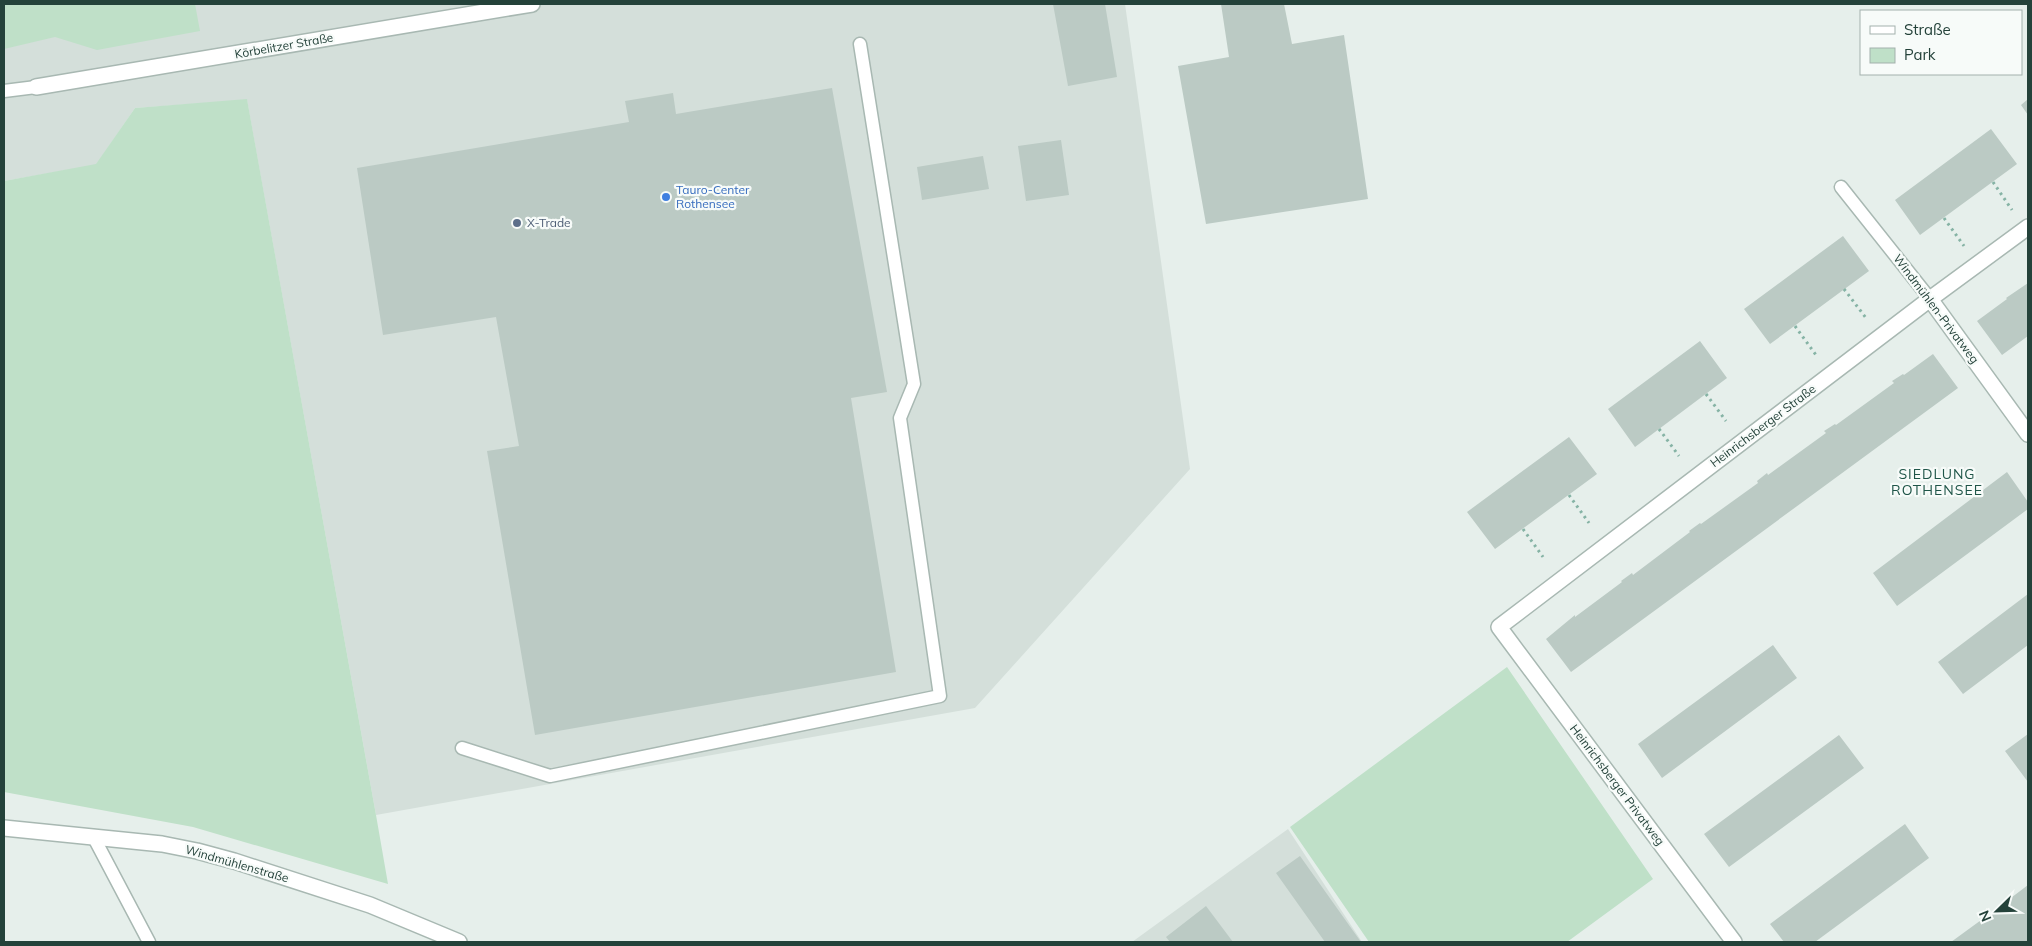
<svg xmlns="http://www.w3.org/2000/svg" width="2032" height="946" viewBox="0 0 2032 946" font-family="Mulish,sans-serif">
	<rect width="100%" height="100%" fill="#e6efeb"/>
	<!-- built -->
	<path fill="#d4dfda" d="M4 4H1125L1190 469 975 708 376 815 247 100 135 108 96 165 4 181Z
		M1288 829 1362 942H1132Z"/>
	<!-- green -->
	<path fill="#bfe0c8" d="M4 4H195L200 31 97 50 55 37 4 49Z
		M247 99 376 815 388 884 193 827 4 792V181L96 164 135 108Z
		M1507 667 1653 879 1567 942H1369L1290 827Z"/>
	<!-- building -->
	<path fill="#bbcac4" d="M1053 4H1105L1117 77 1068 86Z
		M1221 4H1284L1292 44 1344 35 1368 199 1206 224 1178 66 1229 57Z
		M832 88 887 392 851 398 896 672 535 735 487 451 519 446 496 317 383 335 357 168 629 122 625 101 673 93 676 114Z
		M2028 99V115L2021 105Z
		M1991 129 2017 164 1920 235 1895 200Z
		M1061 140 1069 195 1026 201 1018 146Z
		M983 156 989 189 922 200 917 167Z
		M1843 236 1869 271 1770 344 1744 309Z
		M2028 283V336L2002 355 1977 321 2007 299 2006 298Z
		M1700 341 1727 378 1635 447 1608 409Z
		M1933 354 1958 388 1571 672 1546 639 1575 615V617L1622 582 1621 581 1632 573 1633 575 1690 532 1689 531 1700 523 1701 524 1758 483 1757 481 1767 473 1768 475 1826 433 1824 431 1835 424 1836 425 1894 383 1892 381 1903 374 1904 375Z
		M1569 437 1597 474 1495 549 1467 512Z
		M2007 472 2028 502V509L1897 606 1873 573Z
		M2028 594V645L1963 694 1938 662Z
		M1773 645 1797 678 1662 778 1638 744Z
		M2028 734V782L2005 751Z
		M1839 735 1864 768 1729 867 1704 834Z
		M1905 824 1929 858 1815 942H1784L1770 924Z
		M1300 856 1361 942H1325L1276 873Z
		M2028 885V942H1951L1999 907Z
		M1206 906 1233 942H1170L1166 937Z"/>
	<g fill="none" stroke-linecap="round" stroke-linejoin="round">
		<defs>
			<path id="service" d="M4 91 36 87
				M1841 187 1930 299
				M462 748 550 776 940 696 900 418 914 384 860 44
				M93 836 149 942"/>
			<path id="minor" d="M36 87 532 4
				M1930 299 2028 434
				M4 828 162 844 197 851 234 861 370 905 459 942
				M1734 942 1499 627 1930 299 2028 227"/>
		</defs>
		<!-- service casing -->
		<use href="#service" stroke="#a8b8b2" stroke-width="15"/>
		<!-- minor casing -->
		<use href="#minor" stroke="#a8b8b2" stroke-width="18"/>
		<!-- path -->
		<path stroke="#86b3a5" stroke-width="3" stroke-dasharray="2.5 4" stroke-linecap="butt" d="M1993 182 2012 210
			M1944 218 1964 246
			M1844 289 1866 318
			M1795 326 1816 355
			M1706 394 1726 421
			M1659 429 1679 456
			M1569 495 1589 523
			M1523 529 1543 557"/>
		<!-- service -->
		<use href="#service" stroke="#fff" stroke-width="12"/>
		<!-- minor -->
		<use href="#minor" stroke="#fff" stroke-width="15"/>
	</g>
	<!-- markers -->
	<circle fill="#3f7fe0" stroke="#f7fbf9" stroke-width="2" cx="666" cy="197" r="5"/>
	<circle fill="#5c6f8a" stroke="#f7fbf9" stroke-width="2" cx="517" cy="223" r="5"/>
	<g text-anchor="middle" stroke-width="4.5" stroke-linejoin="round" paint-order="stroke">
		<!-- street labels -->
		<g font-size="12" fill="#24423a" stroke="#f7fbf9">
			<text transform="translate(284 46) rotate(-10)" y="4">Körbelitzer Straße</text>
			<text transform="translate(1936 309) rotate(53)" y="4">Windmühlen-Privatweg</text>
			<text transform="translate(1763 426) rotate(-37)" y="4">Heinrichsberger Straße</text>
			<text transform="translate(1617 785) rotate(53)" y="4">Heinrichsberger Privatweg</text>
			<text transform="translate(237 864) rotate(16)" y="4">Windmühlenstraße</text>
		</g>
		<!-- shop labels -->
		<g font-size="12" fill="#366cbe" stroke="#f7fbf9" text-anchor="start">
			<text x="676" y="194">Tauro-Center<tspan x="676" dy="14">Rothensee</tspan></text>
		</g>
		<!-- service labels -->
		<g font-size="12" fill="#4e5e75" stroke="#f7fbf9" text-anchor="start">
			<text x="527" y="227">X-Trade</text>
		</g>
		<!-- neighbourhood labels -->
		<g font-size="14" letter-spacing="1" fill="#1f5548" stroke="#f7fbf9">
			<text x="1937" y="479">SIEDLUNG<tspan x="1937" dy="16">ROTHENSEE</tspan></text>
		</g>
	</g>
	<!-- border -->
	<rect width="2032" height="946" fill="none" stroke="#24423a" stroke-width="10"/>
	<!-- legend -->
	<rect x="1860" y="10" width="162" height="65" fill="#f7fbf9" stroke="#a3b1ad"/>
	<rect x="1870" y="26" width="25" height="8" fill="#ffffff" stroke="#a3b1ad"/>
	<text x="1904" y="35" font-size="15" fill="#24423a">Straße</text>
	<rect x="1870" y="48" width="25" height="15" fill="#bfe0c8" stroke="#a3b1ad"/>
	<text x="1904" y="60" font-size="15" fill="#24423a">Park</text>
	<!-- north arrow -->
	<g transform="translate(1997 911) rotate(247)" stroke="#f7fbf9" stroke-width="4" paint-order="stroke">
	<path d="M0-4L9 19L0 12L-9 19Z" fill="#24423a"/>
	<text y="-8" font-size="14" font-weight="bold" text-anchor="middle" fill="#24423a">N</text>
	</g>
</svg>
